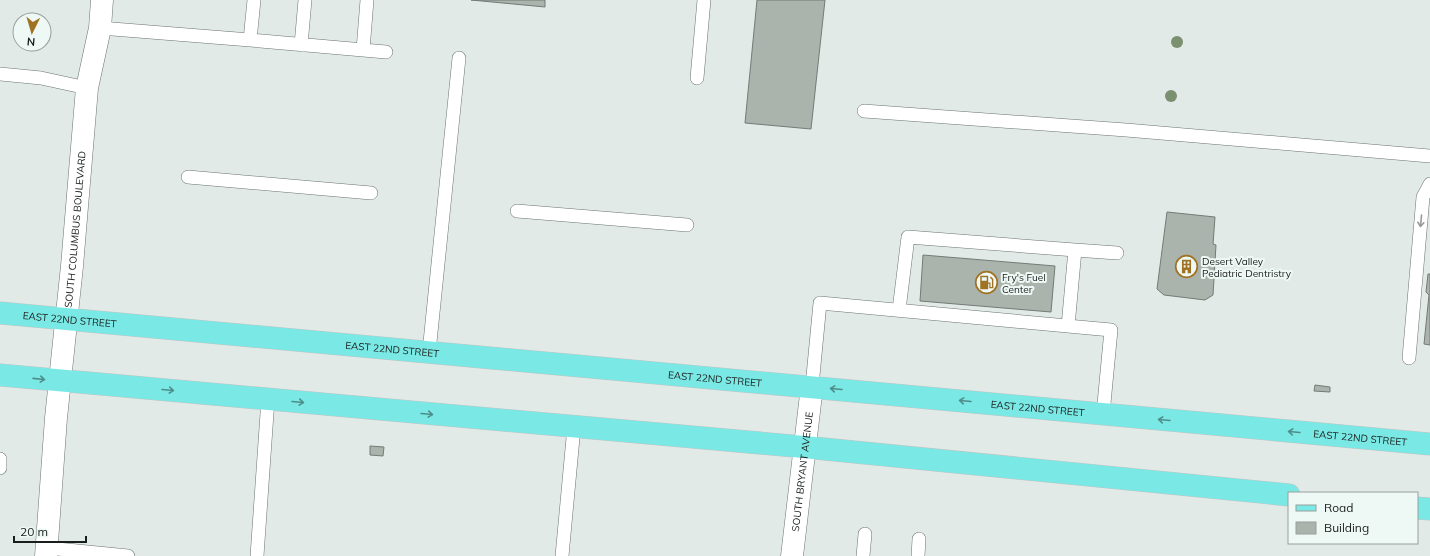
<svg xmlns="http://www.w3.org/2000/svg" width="1430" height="556" viewBox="0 0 1430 556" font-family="Mulish,sans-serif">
	<rect width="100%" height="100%" fill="#e1eae7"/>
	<!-- building -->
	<path fill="#abb3ad" stroke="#747b76" d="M471 0H545V7Z
		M757 0H825L811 129 745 123Z
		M1167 212 1215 217 1213 244 1216 245 1213 295 1205 300 1164 295 1157 289Z
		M923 255 1055 266 1051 312 920 301Z
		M1428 274H1430V345L1424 344 1429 295 1426 292Z
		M1315 385 1330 387V392L1314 391Z
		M370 446 384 447 383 456 370 455Z"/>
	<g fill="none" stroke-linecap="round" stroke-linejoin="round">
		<defs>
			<path id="lane" d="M100 28 250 40 254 0
				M250 40 386 52
				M301 45 305 0
				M363 50 367 0
				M0 74 41 78 87 88
				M697 78 704 0
				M864 111 1126 130 1430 156
				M188 177 371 193
				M517 211 687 225
				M899 310 908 237 1075 250
				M1068 326 1075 250 1117 253
				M429 352 459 58
				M1409 358 1423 197 1430 184
				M812 386 820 303 1111 330 1103 414
				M0 459V468
				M47 548 128 556
				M257 556 268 399
				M562 556 574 427
				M863 556 865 534
				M918 556 919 539"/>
			<g id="street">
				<path id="s1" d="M792 556 812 386"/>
			</g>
			<g id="secondary">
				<path id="s2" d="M46 556 56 418 72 266 87 88 100 28 102 0"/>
			</g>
			<g id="primary">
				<path id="s3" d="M0 313 1430 444"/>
				<path d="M0 375 804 447 1289 495"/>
				<path d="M1417 508 1430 509"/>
			</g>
		</defs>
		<!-- lane casing -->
		<use href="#lane" stroke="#6b7471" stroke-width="14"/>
		<!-- street casing -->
		<use href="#street" stroke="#6b7471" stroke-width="23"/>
		<!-- secondary casing -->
		<use href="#secondary" stroke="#6b7471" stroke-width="23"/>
		<!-- primary casing -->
		<use href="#primary" stroke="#c3c4c4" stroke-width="23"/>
		<!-- lane -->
		<use href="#lane" stroke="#fff" stroke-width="13"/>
		<!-- street -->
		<use href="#street" stroke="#fff" stroke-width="22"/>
		<!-- secondary -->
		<use href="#secondary" stroke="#fff" stroke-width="22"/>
		<!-- primary -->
		<use href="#primary" stroke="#7ae8e4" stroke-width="22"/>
	</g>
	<!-- trees -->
	<g fill="#7b906f">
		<circle cx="1177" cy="42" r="6"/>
		<circle cx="1171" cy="96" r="6"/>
	</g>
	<!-- one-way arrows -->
	<defs><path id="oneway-shaft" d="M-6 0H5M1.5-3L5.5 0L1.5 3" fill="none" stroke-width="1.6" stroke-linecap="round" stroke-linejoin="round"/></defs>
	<use stroke="#989998" href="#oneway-shaft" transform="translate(1421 221) rotate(95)"/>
	<g stroke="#4e8d8a">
		<use href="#oneway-shaft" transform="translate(39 379) rotate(6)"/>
		<use href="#oneway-shaft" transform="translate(836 389) rotate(-175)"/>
		<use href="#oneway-shaft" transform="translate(168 390) rotate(5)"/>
		<use href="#oneway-shaft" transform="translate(965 401) rotate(-175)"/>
		<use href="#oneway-shaft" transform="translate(298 402) rotate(5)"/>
		<use href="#oneway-shaft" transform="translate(427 414) rotate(5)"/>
		<use href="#oneway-shaft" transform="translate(1164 420) rotate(-175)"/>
		<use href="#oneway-shaft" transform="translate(1294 432) rotate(-175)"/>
	</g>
	<!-- icons -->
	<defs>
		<symbol id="building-ring" viewBox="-11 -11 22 22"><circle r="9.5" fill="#eef8f4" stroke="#a07324" stroke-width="1.5"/><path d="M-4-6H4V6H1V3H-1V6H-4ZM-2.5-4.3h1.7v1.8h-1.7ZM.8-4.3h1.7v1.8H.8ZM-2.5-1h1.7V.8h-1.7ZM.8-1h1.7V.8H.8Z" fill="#a07324"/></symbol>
		<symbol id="fuel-ring" viewBox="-11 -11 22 22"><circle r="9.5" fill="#eef8f4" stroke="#a07324" stroke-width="1.5"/><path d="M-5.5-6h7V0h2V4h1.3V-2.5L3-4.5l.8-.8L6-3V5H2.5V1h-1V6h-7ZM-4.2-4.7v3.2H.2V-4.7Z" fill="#a07324"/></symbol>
	</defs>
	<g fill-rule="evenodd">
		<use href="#building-ring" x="1174" y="254" width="25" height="25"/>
		<use href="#fuel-ring" x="974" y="270" width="25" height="25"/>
	</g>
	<g text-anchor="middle" stroke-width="4" stroke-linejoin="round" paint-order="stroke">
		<!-- street labels -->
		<g font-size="10" fill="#191d1b" stroke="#eef8f4">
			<text dy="4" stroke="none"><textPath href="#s2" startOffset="328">SOUTH COLUMBUS BOULEVARD</textPath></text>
			<text dy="4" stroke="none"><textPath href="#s3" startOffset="70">EAST 22ND STREET</textPath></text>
			<text dy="4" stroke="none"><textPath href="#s3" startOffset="394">EAST 22ND STREET</textPath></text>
			<text dy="4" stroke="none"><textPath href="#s3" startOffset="718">EAST 22ND STREET</textPath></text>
			<text dy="4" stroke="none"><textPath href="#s3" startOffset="1042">EAST 22ND STREET</textPath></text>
			<text dy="4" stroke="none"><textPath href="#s3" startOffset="1366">EAST 22ND STREET</textPath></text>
			<text dy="4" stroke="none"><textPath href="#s1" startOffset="85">SOUTH BRYANT AVENUE</textPath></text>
		</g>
		<!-- poi labels -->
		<g font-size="10" fill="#191d1b" stroke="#eef8f4" text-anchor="start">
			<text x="1202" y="265">Desert Valley<tspan x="1202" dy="12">Pediatric Dentristry</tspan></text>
			<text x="1002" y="281">Fry's Fuel<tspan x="1002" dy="12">Center</tspan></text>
		</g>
	</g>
	<!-- legend -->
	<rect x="1288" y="492" width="130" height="52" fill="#eef8f4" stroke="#99a09d"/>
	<rect x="1296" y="505" width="20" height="6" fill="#7ae8e4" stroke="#99a09d"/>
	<text x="1324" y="512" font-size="12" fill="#191d1b">Road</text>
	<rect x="1296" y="522" width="20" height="12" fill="#abb3ad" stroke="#99a09d"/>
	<text x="1324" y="532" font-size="12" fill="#191d1b">Building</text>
	<!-- north arrow -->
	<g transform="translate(32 32) rotate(185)"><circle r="19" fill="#eef8f4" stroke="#99a09d"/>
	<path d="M0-3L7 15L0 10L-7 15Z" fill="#a07324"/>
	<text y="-6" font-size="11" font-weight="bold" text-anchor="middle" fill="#191d1b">N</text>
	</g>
	<!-- scale -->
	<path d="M14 536v6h72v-6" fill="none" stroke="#191d1b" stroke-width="2"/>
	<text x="20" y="536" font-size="12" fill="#191d1b" stroke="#eef8f4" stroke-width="3" paint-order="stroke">20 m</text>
</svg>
